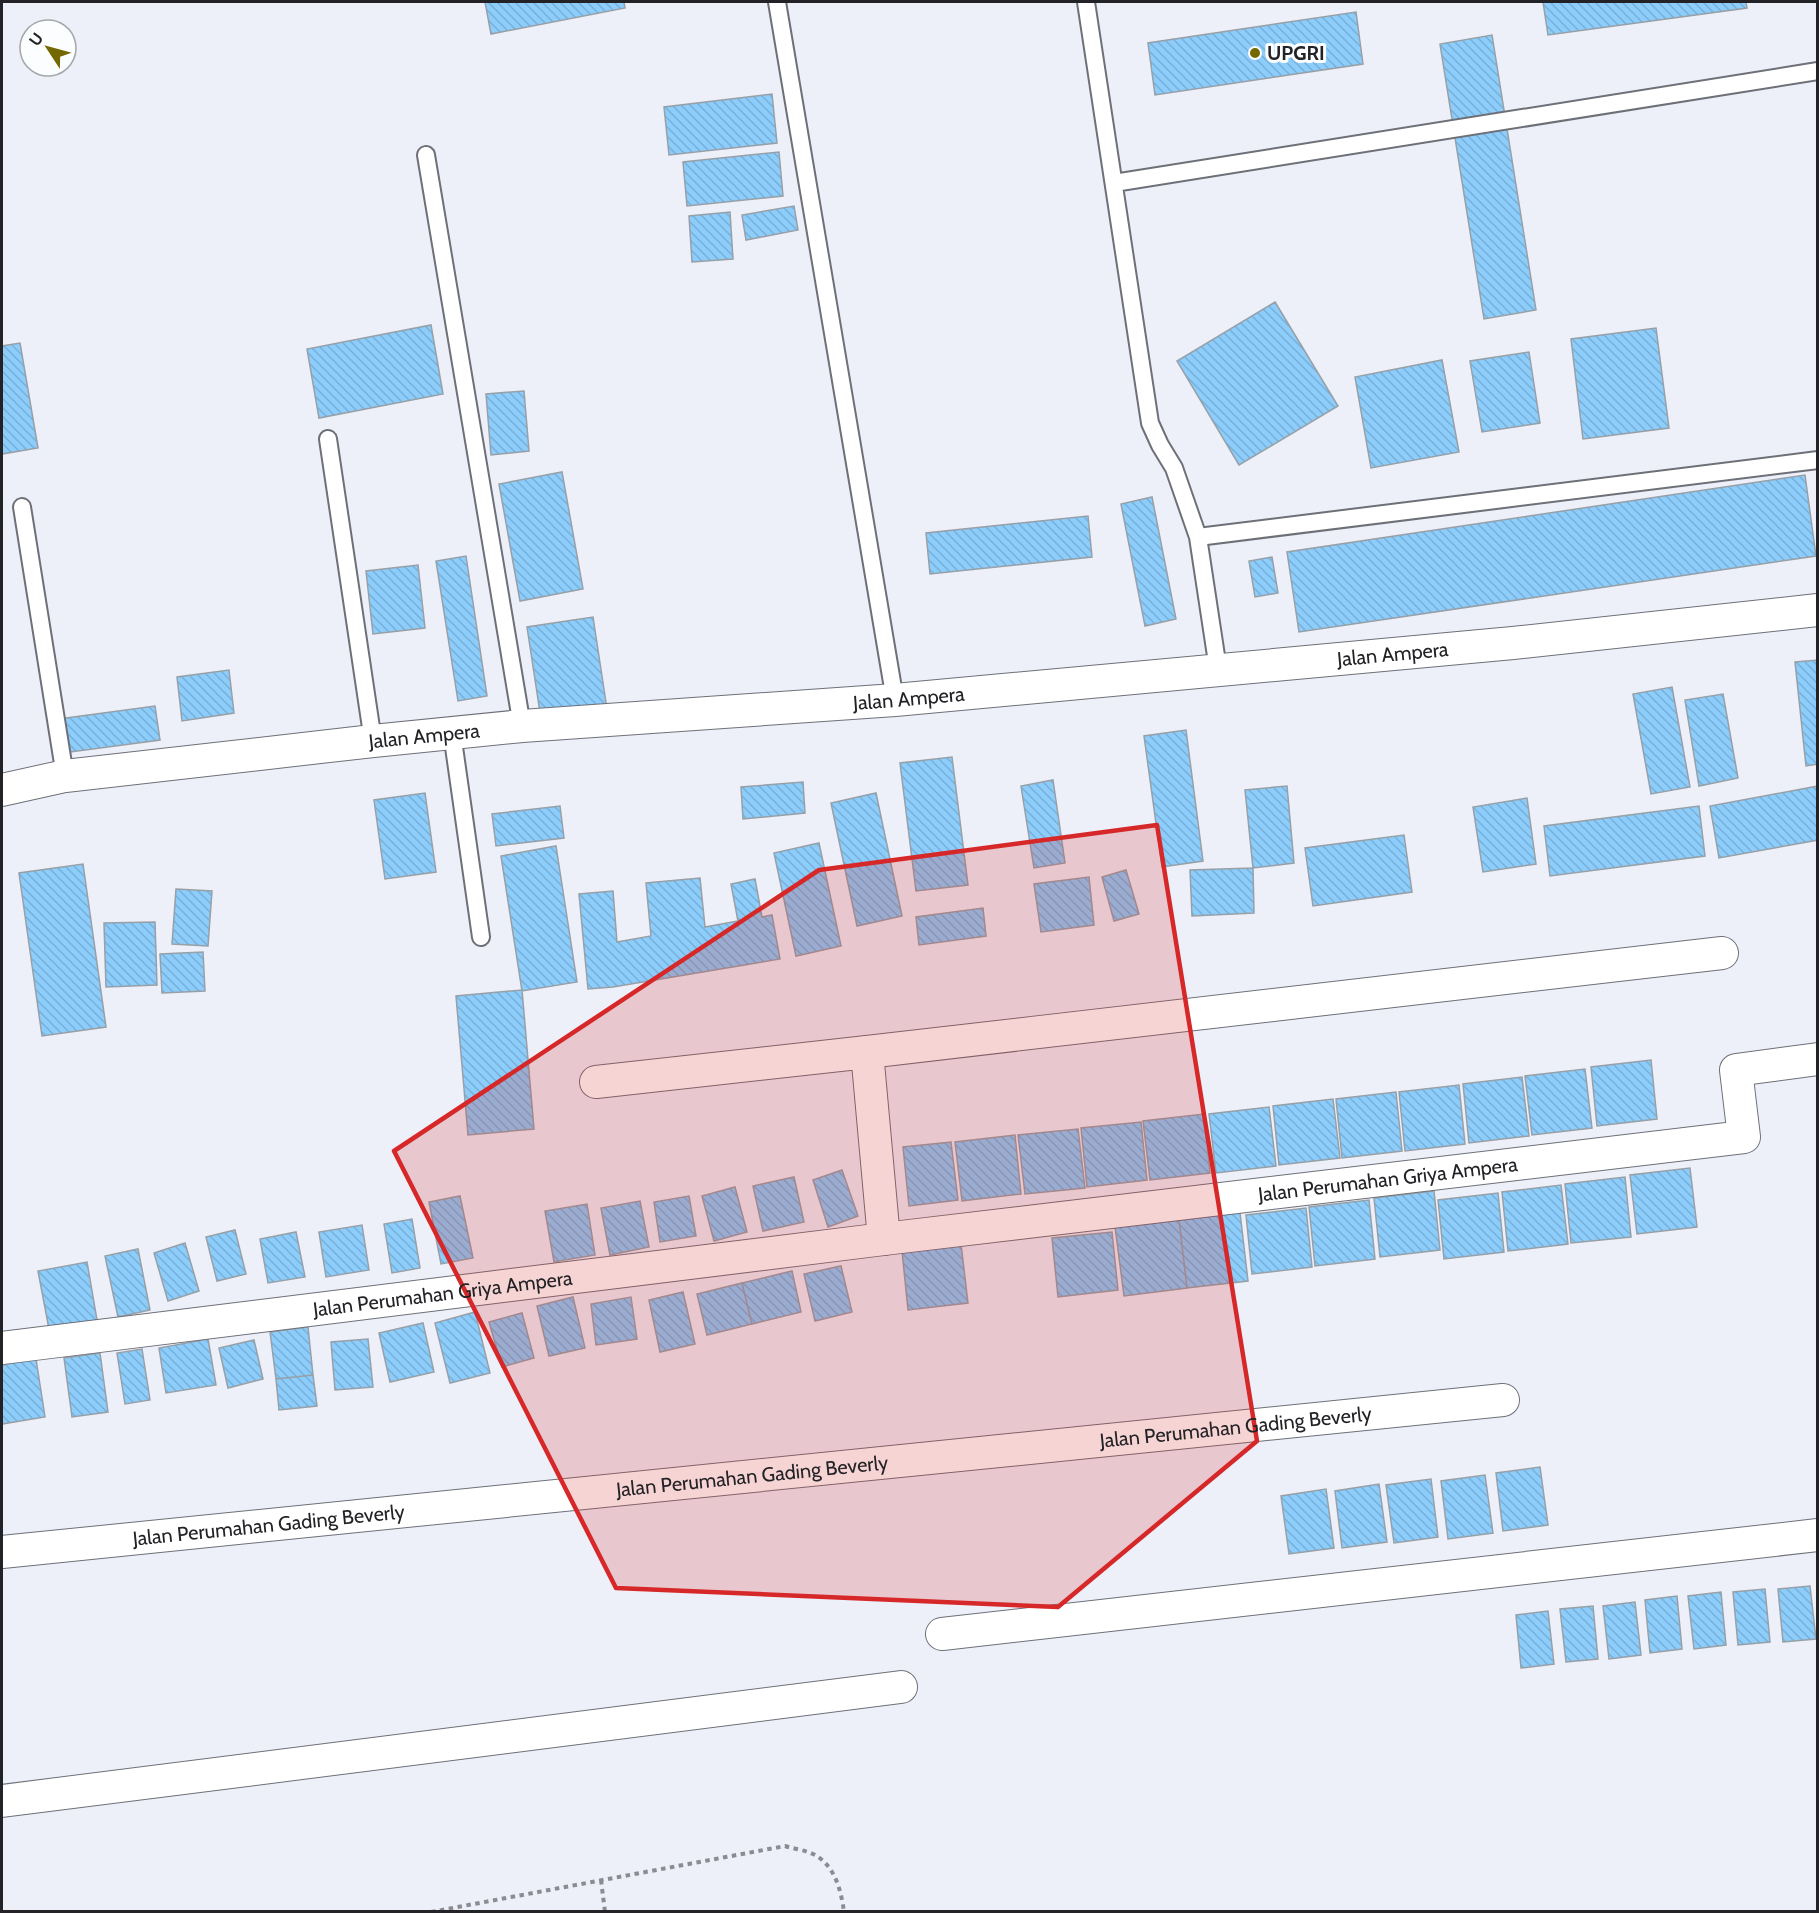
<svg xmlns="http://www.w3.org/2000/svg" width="1819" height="1913" viewBox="0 0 1819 1913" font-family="Cabin,sans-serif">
	<defs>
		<pattern id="building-back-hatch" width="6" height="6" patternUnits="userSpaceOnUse" patternTransform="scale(1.5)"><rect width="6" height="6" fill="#8ccdfc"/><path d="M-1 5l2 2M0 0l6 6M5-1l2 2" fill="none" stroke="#78b0d8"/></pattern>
	</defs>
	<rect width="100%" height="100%" fill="#edeff9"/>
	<!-- building -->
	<path fill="url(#building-back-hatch)" stroke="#97a0a6" stroke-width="1.5" d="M485 2H624L625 8 491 34Z
		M1543 2H1746L1747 8 1548 35Z
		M1356 12 1363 64 1155 95 1148 43Z
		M1492 35 1536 310 1484 319 1440 44Z
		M772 94 777 143 669 155 664 107Z
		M779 152 783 196 687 206 683 162Z
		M794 206 798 230 746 240 742 215Z
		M730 212 733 259 692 262 689 216Z
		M1275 302 1338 406 1239 465 1177 361Z
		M431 325 443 394 319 418 307 349Z
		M1656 328 1669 428 1583 439 1571 339Z
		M20 343 38 448 2 454V346Z
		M1529 352 1540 423 1482 432 1470 361Z
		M1442 360 1459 452 1371 468 1355 377Z
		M524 391 529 451 491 455 486 394Z
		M562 472 583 589 520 601 499 484Z
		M1805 475 1816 556 1299 632 1287 552Z
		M1152 497 1176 619 1145 626 1121 504Z
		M1088 516 1092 557 930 574 926 533Z
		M466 556 487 696 458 701 436 561Z
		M1272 557 1278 593 1255 597 1249 561Z
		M418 565 425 628 373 634 366 571Z
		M593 617 607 709 541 719 527 627Z
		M1818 660V764L1806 766 1795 662Z
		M229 670 234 713 182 721 177 677Z
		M1672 687 1690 787 1651 794 1633 694Z
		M1723 694 1738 778 1699 786 1685 700Z
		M155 706 160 740 63 753 59 719Z
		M1186 730 1203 861 1162 867 1144 736Z
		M952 757 968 885 916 891 900 763Z
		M1053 780 1065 863 1034 868 1021 786Z
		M803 782 805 813 743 819 741 787Z
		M1287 786 1294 863 1253 868 1245 790Z
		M1818 786V840L1719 858 1710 806Z
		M425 793 436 872 385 879 374 800Z
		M876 793 902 916 857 926 831 803Z
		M1527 798 1536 864 1483 872 1473 807Z
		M560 806 564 838 496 846 492 814Z
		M1699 806 1705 856 1550 876 1544 826Z
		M1404 835 1412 892 1313 906 1305 848Z
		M819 843 841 946 796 956 774 853Z
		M556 846 577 982 522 991 501 856Z
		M83 864 106 1027 42 1036 19 873Z
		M1253 868 1254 913 1192 916 1190 870Z
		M1126 870 1139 914 1114 921 1102 877Z
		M1089 877 1094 925 1041 932 1034 884Z
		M700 878 705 927 738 921 731 884 755 879 762 917 772 915 780 959 613 987 588 989 579 894 613 891 617 942 651 936 646 883Z
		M176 889 212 891 208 946 172 944Z
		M983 908 986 936 919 945 916 917Z
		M155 922 157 985 106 987 104 923Z
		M203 952 205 991 162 993 160 954Z
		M522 990 534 1129 468 1135 456 996Z
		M1651 1060 1657 1119 1597 1126 1591 1067Z
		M1585 1069 1592 1128 1532 1135 1525 1076Z
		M1522 1077 1529 1136 1469 1143 1463 1084Z
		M1459 1085 1465 1144 1405 1151 1399 1092Z
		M1396 1092 1402 1151 1342 1158 1336 1099Z
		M1333 1099 1340 1158 1279 1165 1273 1106Z
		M1269 1107 1276 1166 1216 1173 1209 1114Z
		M1204 1114 1210 1173 1150 1180 1143 1121Z
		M1141 1122 1147 1180 1087 1187 1081 1128Z
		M1078 1129 1085 1188 1025 1194 1018 1135Z
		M1015 1135 1021 1194 962 1201 955 1142Z
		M951 1142 958 1200 909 1206 903 1147Z
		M1690 1168 1697 1227 1637 1234 1630 1175Z
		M842 1170 858 1216 828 1227 813 1180Z
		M794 1177 804 1222 763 1231 753 1186Z
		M1625 1177 1631 1237 1571 1243 1565 1184Z
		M1561 1185 1568 1244 1508 1251 1502 1192Z
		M735 1187 747 1232 714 1241 702 1196Z
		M1434 1191 1440 1250 1380 1257 1374 1198Z
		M1498 1193 1504 1252 1444 1259 1438 1200Z
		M460 1196 473 1258 441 1264 429 1202Z
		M689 1196 696 1236 660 1242 654 1202Z
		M1369 1200 1375 1259 1315 1266 1309 1207Z
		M640 1201 649 1247 610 1255 601 1208Z
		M587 1204 595 1255 554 1262 545 1211Z
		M1239 1204 1248 1281 1187 1288 1178 1211Z
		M1306 1208 1312 1267 1252 1274 1246 1215Z
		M1178 1211 1187 1288 1124 1296 1114 1219Z
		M412 1219 420 1268 392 1273 384 1224Z
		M362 1225 369 1270 326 1277 319 1232Z
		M235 1230 246 1274 217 1281 206 1237Z
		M296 1232 305 1277 268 1283 260 1239Z
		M1112 1232 1118 1290 1058 1297 1052 1238Z
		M185 1243 199 1291 168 1301 154 1253Z
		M961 1244 968 1303 908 1310 902 1251Z
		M138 1249 150 1310 118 1317 105 1256Z
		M87 1262 97 1320 49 1329 38 1271Z
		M841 1266 852 1312 815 1321 804 1274Z
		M792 1271 801 1312 752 1324 742 1283Z
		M742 1283 752 1324 707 1335 697 1294Z
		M683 1292 695 1344 660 1352 649 1300Z
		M573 1297 585 1348 549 1356 537 1306Z
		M631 1297 637 1339 596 1345 591 1304Z
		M475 1312 490 1373 450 1383 435 1323Z
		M522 1313 534 1358 502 1367 489 1322Z
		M423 1323 434 1372 390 1382 379 1333Z
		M308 1327 313 1375 276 1379 270 1332Z
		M208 1339 216 1385 166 1393 159 1348Z
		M368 1339 373 1387 335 1390 331 1342Z
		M254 1340 263 1379 228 1388 219 1348Z
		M142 1349 150 1400 125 1404 117 1353Z
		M100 1353 108 1412 72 1417 64 1358Z
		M36 1359 45 1417 2 1424V1365Z
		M313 1375 317 1406 279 1410 276 1379Z
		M1540 1467 1548 1525 1503 1531 1496 1473Z
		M1485 1475 1493 1533 1448 1539 1441 1481Z
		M1431 1479 1438 1537 1394 1543 1386 1485Z
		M1379 1484 1387 1542 1342 1548 1335 1491Z
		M1326 1489 1334 1548 1289 1554 1281 1496Z
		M1810 1586 1816 1639 1783 1642 1778 1589Z
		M1765 1589 1770 1642 1738 1645 1733 1592Z
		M1721 1592 1726 1645 1694 1649 1688 1596Z
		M1677 1596 1682 1649 1650 1653 1645 1600Z
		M1635 1602 1641 1655 1609 1659 1603 1606Z
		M1593 1606 1598 1659 1566 1662 1560 1609Z
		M1548 1611 1554 1664 1521 1668 1516 1615Z"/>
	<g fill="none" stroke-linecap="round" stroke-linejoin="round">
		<defs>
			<path id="service" d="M777 2 895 700
				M1086 2 1150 423 1160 445 1174 468 1198 537 1218 669
				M426 155 522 726
				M1114 183 1818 71
				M328 439 373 741
				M22 507 65 776
				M1198 537 1818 460
				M452 733 481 937"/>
			<g id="minor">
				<path id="s1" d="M2 790 65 776 373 741 522 726 895 700 1513 643 1818 610"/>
				<path d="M867 1052 1722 953"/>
				<path d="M596 1082 867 1052 884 1239"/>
				<path id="s2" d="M2 1348 884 1239 1744 1137 1736 1070 1818 1059"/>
				<path id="s3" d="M2 1552 1503 1400"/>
				<path d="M942 1634 1818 1535"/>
				<path d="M2 1801 901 1687"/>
			</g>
		</defs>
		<!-- service casing -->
		<use href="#service" stroke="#6e7078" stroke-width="20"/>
		<!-- minor casing -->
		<use href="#minor" stroke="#6e7078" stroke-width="34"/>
		<!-- path -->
		<path stroke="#8b8c93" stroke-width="4" stroke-dasharray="4.5 4.5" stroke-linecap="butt" d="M601 1880 605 1912
			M431 1912 785 1846C794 1849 805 1850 813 1854 835 1865 841 1890 844 1912"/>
		<!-- service -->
		<use href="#service" stroke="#fff" stroke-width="16"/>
		<!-- minor -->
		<use href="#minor" stroke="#fff" stroke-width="32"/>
	</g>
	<!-- marked area -->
	<path fill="#d62828" fill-opacity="0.2" stroke="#d62828" stroke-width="4.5" stroke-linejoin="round" d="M1157 825 1257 1441 1058 1607 616 1588 394 1151 819 870Z"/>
	<!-- markers -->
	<circle fill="#746900" stroke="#fcfdff" stroke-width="2" cx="1255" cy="53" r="6"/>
	<g text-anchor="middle" stroke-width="6" stroke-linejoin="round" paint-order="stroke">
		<!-- poi labels -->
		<g font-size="20" font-weight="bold" fill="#232327" stroke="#fcfdff" text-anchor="start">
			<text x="1267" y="60">UPGRI</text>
		</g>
		<!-- street labels -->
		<g font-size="20" fill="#232327" stroke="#fcfdff">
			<text dy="7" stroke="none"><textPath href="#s1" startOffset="1398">Jalan Ampera</textPath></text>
			<text dy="7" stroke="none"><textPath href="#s1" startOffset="912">Jalan Ampera</textPath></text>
			<text dy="7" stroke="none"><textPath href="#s1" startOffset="426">Jalan Ampera</textPath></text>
			<text dy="7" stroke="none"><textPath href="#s2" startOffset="1396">Jalan Perumahan Griya Ampera</textPath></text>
			<text dy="7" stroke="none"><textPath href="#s2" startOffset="444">Jalan Perumahan Griya Ampera</textPath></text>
			<text dy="7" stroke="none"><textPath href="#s3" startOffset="1240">Jalan Perumahan Gading Beverly</textPath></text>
			<text dy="7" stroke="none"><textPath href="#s3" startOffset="754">Jalan Perumahan Gading Beverly</textPath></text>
			<text dy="7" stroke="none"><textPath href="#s3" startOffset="268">Jalan Perumahan Gading Beverly</textPath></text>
		</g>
	</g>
	<!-- border -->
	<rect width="1819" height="1913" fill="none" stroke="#232327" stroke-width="6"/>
	<!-- north arrow -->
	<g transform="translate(48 48) rotate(306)"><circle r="28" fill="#fcfdff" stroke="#a5a6a9" stroke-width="1.5"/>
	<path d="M0-4.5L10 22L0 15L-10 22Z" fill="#746900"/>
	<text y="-9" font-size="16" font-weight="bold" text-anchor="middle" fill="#232327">U</text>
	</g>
</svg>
